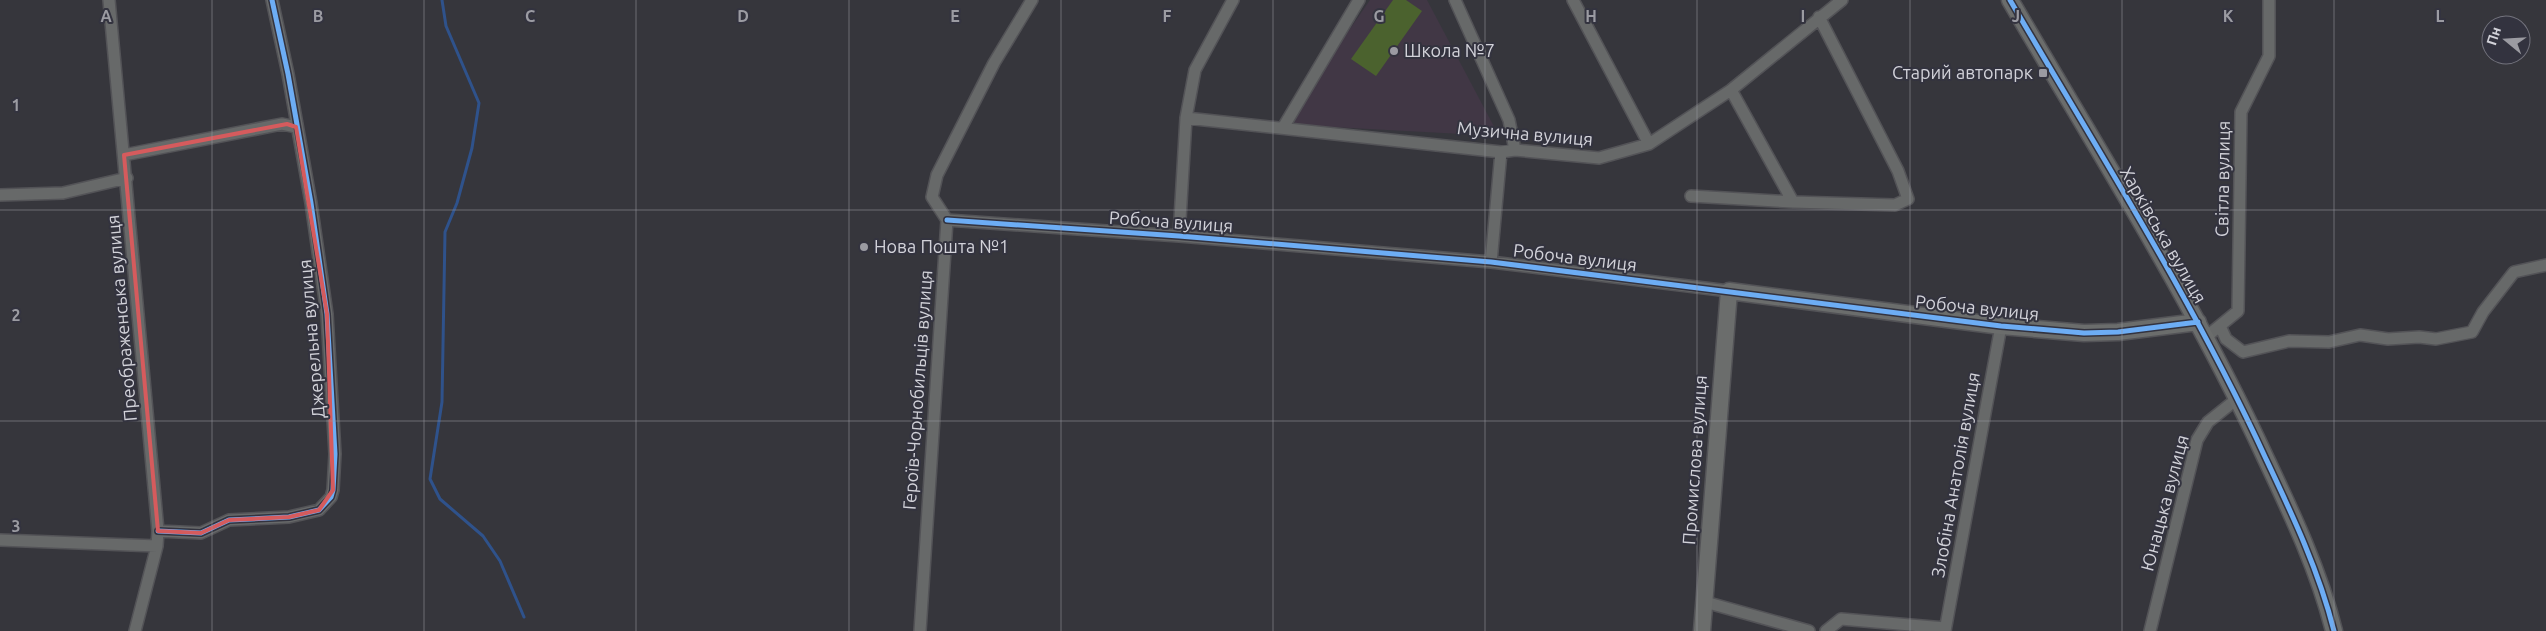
<svg xmlns="http://www.w3.org/2000/svg" width="2546" height="631" viewBox="0 0 2546 631" font-family="Ubuntu,sans-serif">
	<rect width="100%" height="100%" fill="#36363c"/>
	<!-- education -->
	<path fill="#413745" d="M1370 0H1427L1499 136 1294 125 1299 102Z"/>
	<!-- pitch -->
	<path fill="#4b622e" d="M1393 0H1406L1422 11 1376 76 1351 59Z"/>
	<g fill="none" stroke-linecap="round" stroke-linejoin="round">
		<!-- stream -->
		<path stroke="#2f528b" stroke-width="3" d="M442 0 446 26 479 103 472 148 457 203 445 232 442 402 430 479 440 499 483 536 500 561 524 617"/>
		<defs>
			<path id="street" d="M109 0 158 531 157 546 135 631
				M1455 0 1509 120 1515 150
				M1573 0 1649 144
				M1731 90 1793 202
				M1186 118 1501 152 1515 150 1599 158 1649 144 1731 90 1842 0
				M1284 126 1359 0
				M124 155 282 124 296 127
				M0 195 63 193 127 178
				M1691 196 1793 202 1895 205 1908 199 1898 171 1819 17
				M947 220 1179 236 1491 262 1729 291
				M1179 236 1186 118 1195 70 1233 0
				M1491 262 1501 152
				M2220 326 2226 339 2243 352 2289 341 2329 342 2360 335 2388 339 2419 337 2436 339 2472 332 2483 312 2514 272 2546 265
				M2206 337 2238 311 2241 112 2269 56V0
				M158 531 201 533 229 520 289 517 319 510 331 497 333 490 335 454 327 314 311 203 288 74 272 0
				M0 540 157 546
				M1705 602 1809 631
				M920 631 947 220 932 197 937 175 994 63 1032 0
				M1826 631 1841 619 1945 628
				M1945 631 2001 326
				M2150 631 2197 440 2208 422 2238 398"/>
			<path id="secondary" d="M2010 0C2098 151 2193 300 2266 459 2292 514 2319 571 2334 631
				M1702 631 1729 291 2001 326 2084 333 2118 332 2198 322"/>
		</defs>
		<!-- street casing -->
		<use href="#street" stroke="#535357" stroke-width="14"/>
		<!-- secondary casing -->
		<use href="#secondary" stroke="#535357" stroke-width="19"/>
		<!-- street -->
		<use href="#street" stroke="#676969" stroke-width="11"/>
		<!-- secondary -->
		<use href="#secondary" stroke="#6b6d6c" stroke-width="16"/>
		<defs>
			<path id="cycleway" d="M2010 0C2098 151 2193 300 2266 459 2292 514 2319 571 2334 631
				M947 220 1179 236 1491 262 2001 326 2084 333 2118 332 2198 322
				M158 531 201 533 229 520 289 517 319 510 331 497 333 490 335 454 327 314 311 203 288 74 272 0"/>
		</defs>
		<!-- cycleway casing -->
		<use href="#cycleway" stroke="#33333f" stroke-width="8"/>
		<!-- cycleway -->
		<use href="#cycleway" stroke="#6dadf4" stroke-width="5"/>
	</g>
	<!-- marked area -->
	<path fill="none" stroke="#d55b5d" stroke-width="4" stroke-linejoin="round" d="M287 124 296 127 327 314 333 490 319 510 289 517 229 520 201 533 158 531 124 155Z"/>
	<!-- grid -->
	<path fill="none" stroke="#9b9ba2" stroke-width="1" stroke-opacity="0.55" d="M212 0V631M424 0V631M636 0V631M849 0V631M1061 0V631M1273 0V631M1485 0V631M1697 0V631M1910 0V631M2122 0V631M2334 0V631M0 210H2546M0 421H2546"/>
	<!-- markers -->
	<g fill="#9b9ba2" stroke="#33333f" stroke-width="2">
		<circle cx="1394" cy="51" r="5"/>
		<rect x="2038" y="68" width="10" height="10" rx="2.5"/>
		<circle cx="864" cy="247" r="5"/>
	</g>
	<g text-anchor="middle" stroke-width="4" stroke-linejoin="round" paint-order="stroke">
		<!-- poi labels -->
		<g font-size="18" fill="#d2d2d9" stroke="#33333f" text-anchor="start">
			<text x="1404" y="57">Школа №7</text>
			<text x="2033" y="79" text-anchor="end">Старий автопарк</text>
			<text x="874" y="253">Нова Пошта №1</text>
		</g>
		<!-- street labels -->
		<g font-size="18" fill="#d2d2d9" stroke="#33333f">
			<text transform="translate(1525 134) rotate(5)" y="6">Музична вулиця</text>
			<text transform="translate(2223 179) rotate(-89)" y="6">Світла вулиця</text>
			<text transform="translate(1171 222) rotate(4)" y="6">Робоча вулиця</text>
			<text transform="translate(2163 235) rotate(60)" y="6">Харківська вулиця</text>
			<text transform="translate(1575 258) rotate(7)" y="6">Робоча вулиця</text>
			<text transform="translate(1977 308) rotate(6)" y="6">Робоча вулиця</text>
			<text transform="translate(122 318) rotate(-95)" y="6">Преображенська вулиця</text>
			<text transform="translate(312 339) rotate(-95)" y="6">Джерельна вулиця</text>
			<text transform="translate(918 390) rotate(-86)" y="6">Героїв-Чорнобильців вулиця</text>
			<text transform="translate(1695 460) rotate(-86)" y="6">Промислова вулиця</text>
			<text transform="translate(1956 475) rotate(-80)" y="6">Злобіна Анатолія вулиця</text>
			<text transform="translate(2165 503) rotate(-75)" y="6">Юнацька вулиця</text>
		</g>
	</g>
	<g font-size="16" text-anchor="middle" font-weight="bold" fill="#9b9ba2" stroke="#33333f" stroke-width="4" stroke-linejoin="round" paint-order="stroke">
		<text x="106" y="22">A</text>
		<text x="318" y="22">B</text>
		<text x="530" y="22">C</text>
		<text x="743" y="22">D</text>
		<text x="955" y="22">E</text>
		<text x="1167" y="22">F</text>
		<text x="1379" y="22">G</text>
		<text x="1591" y="22">H</text>
		<text x="1803" y="22">I</text>
		<text x="2016" y="22">J</text>
		<text x="2228" y="22">K</text>
		<text x="2440" y="22">L</text>
		<text x="16" y="111">1</text>
		<text x="16" y="321">2</text>
		<text x="16" y="532">3</text>
	</g>
	<!-- north arrow -->
	<g transform="translate(2506 40) rotate(288)"><circle r="24" fill="#33333f" stroke="#73737d"/>
	<path d="M0-4L9 19L0 12L-9 19Z" fill="#9b9ba2"/>
	<text y="-8" font-size="14" font-weight="bold" text-anchor="middle" fill="#d2d2d9">Пн</text>
	</g>
</svg>
